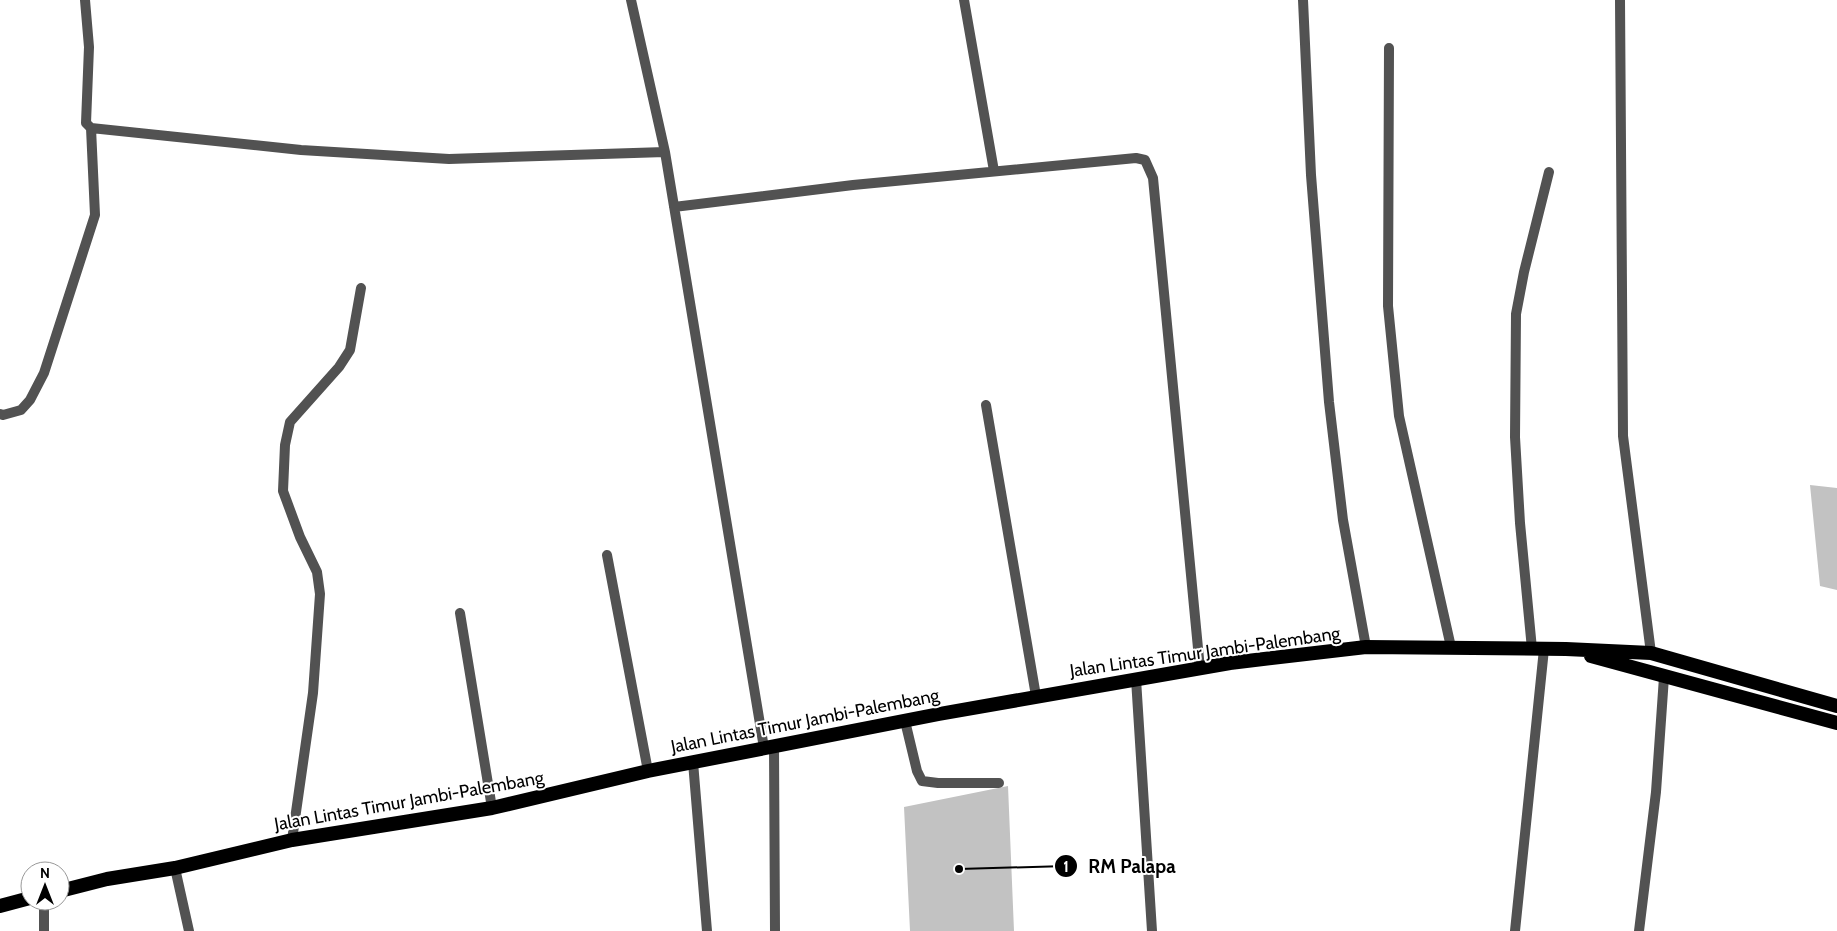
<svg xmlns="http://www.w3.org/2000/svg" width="1837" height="931" viewBox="0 0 1837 931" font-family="Cabin,sans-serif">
	<rect width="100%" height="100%" fill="#fff"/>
	<!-- building -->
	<path fill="#c2c2c2" d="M1810 485 1837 488V590L1820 586Z
		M1008 786 1014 931H910L904 807Z"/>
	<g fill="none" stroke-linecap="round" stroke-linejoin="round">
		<!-- service -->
		<path stroke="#525252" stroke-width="10" d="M1620 0 1623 436 1651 653
			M1532 649 1520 523 1515 437 1516 314 1524 272 1549 172
			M292 840 313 693 320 594 317 572 300 537 283 491 285 445 290 422 339 367 350 350 361 288"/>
		<!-- minor -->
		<path stroke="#525252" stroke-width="10" d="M85 0 89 47 86 123 91 128 301 150 449 159 665 152
			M631 0 665 152 764 748
			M964 0 994 171
			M1303 0 1311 175 1329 402 1343 520 1366 647
			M1389 48 1388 306 1399 416 1451 647
			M674 207 853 185 1136 158 1145 160 1153 178 1200 669
			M986 405 1036 696
			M0 414 3 415 21 410 30 400 44 373 95 215 91 128
			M607 555 648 771
			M460 613 492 808
			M1136 679 1152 931
			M905 721 917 771 922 781 938 783H999
			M774 746 775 931
			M693 762 707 931
			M175 868 189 931
			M44 901V931
			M1515 931 1544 649
			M1639 931 1656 792 1664 677"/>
		<!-- trunk -->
		<path stroke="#000" stroke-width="14" d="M1591 656 1837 723
			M60 891 107 879 175 868 292 840 492 808 648 771 939 714 1230 663 1366 647 1566 649 1651 653 1837 706
			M0 906 30 898"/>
	</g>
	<g text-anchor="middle" stroke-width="4" stroke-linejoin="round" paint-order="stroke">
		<!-- street labels -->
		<g font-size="18" fill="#000" stroke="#fff">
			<text transform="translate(1205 652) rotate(-8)" y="6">Jalan Lintas Timur Jambi-Palembang</text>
			<text transform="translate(805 721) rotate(-11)" y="6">Jalan Lintas Timur Jambi-Palembang</text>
			<text transform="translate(409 801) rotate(-10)" y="6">Jalan Lintas Timur Jambi-Palembang</text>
		</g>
	</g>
	<!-- callouts -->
	<path fill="none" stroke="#000" stroke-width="2" d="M959 869L1066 866"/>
	<g fill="#000" stroke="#fff" stroke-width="2">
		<circle cx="959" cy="869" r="5"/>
		<circle cx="1066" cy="866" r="12"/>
	</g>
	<g font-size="15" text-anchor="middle" font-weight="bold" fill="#fff">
		<text x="1066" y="872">1</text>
	</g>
	<g font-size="19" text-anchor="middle" font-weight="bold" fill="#000" stroke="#fff" stroke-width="4" stroke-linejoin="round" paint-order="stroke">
		<text x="1132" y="873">RM Palapa</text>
	</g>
	<!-- north arrow -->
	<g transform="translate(45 886)"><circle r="24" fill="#ffffff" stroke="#999999"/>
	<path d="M0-4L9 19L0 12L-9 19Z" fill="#000000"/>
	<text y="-8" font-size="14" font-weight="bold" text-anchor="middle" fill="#000000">N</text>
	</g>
</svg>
